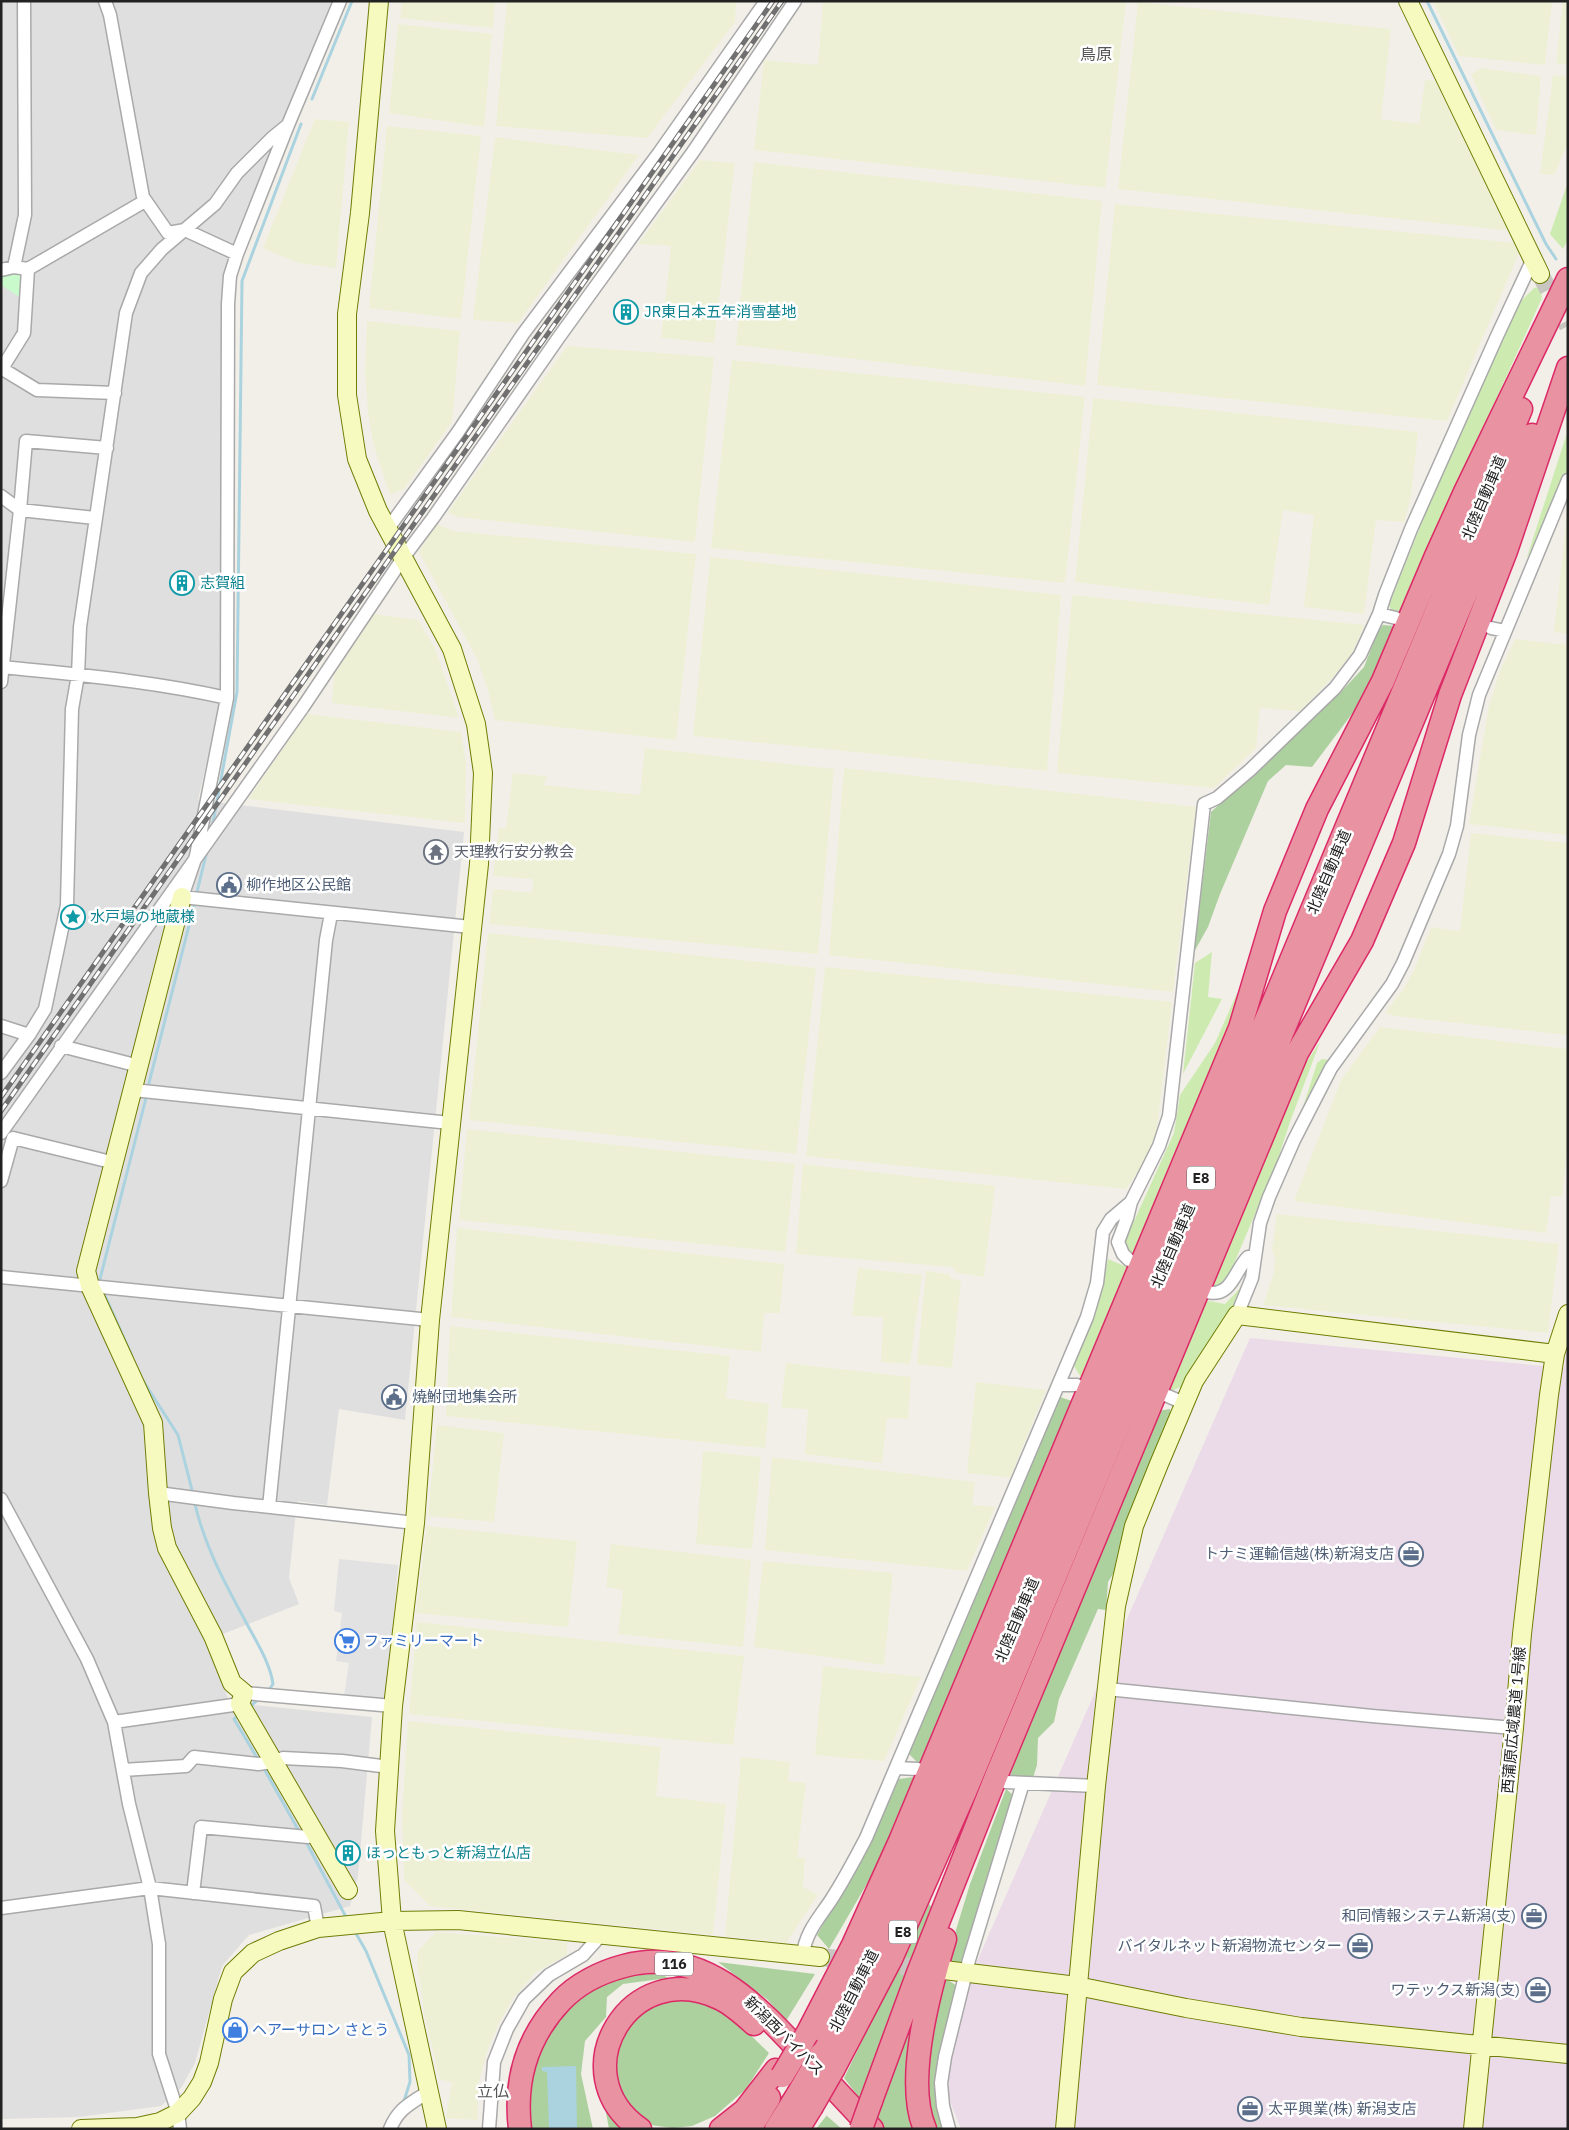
<svg xmlns="http://www.w3.org/2000/svg" width="1569" height="2130" viewBox="0 0 1569 2130" font-family="'IBM Plex Sans','Noto Sans JP',sans-serif">
	<rect width="100%" height="100%" fill="#f2efe9"/>
	<!-- residential -->
	<path fill="#e0dfdf" d="M1 1H336L234 249 223 281V690L198 800 464 832 405 1420 339 1409 327 1505 297 1501 289 1578 299 1604 210 1639 231 1709 254 1705 372 1717 358 1876 350 1906 249 1935 222 1966 195 2063 181 2088 161 2106 79 2117 1 2119Z"/>
	<!-- industrial -->
	<path fill="#ebdbe8" d="M1250 1338 1564 1368 1566 1353H1568V2129H961L949 2099 948 2028Z"/>
	<!-- farmland -->
	<path fill="#eef0d5" d="M402 1H495L493 28 400 18Z
		M507 1H736L735 22 647 138 496 126Z
		M823 1H1126L1105 188 754 150 764 60 818 65Z
		M1433 1H1552L1545 65 1459 56Z
		M1563 1H1568V65L1556 63Z
		M1138 2 1391 29 1381 119 1419 124 1425 80 1439 81 1513 231 1118 189Z
		M398 24 492 34 484 127 389 113Z
		M1481 68 1541 76 1536 135 1496 130 1471 75Z
		M1553 75 1568 77V143L1554 175 1540 174Z
		M315 119 349 122 336 268 298 263 263 248Z
		M387 126 481 136 461 319 369 308Z
		M495 137 639 155 518 323 473 320Z
		M700 160 735 163 714 343 661 338 671 246 638 244Z
		M754 162 1102 201 1085 386 736 345Z
		M1115 204 1517 243 1519 253 1447 421 1097 385Z
		M367 321 460 331 452 422 404 489 390 495 373 443 368 412 365 372Z
		M567 346 714 357 695 542 457 517 448 512Z
		M732 360 1085 397 1065 583 711 548Z
		M1093 398 1418 432 1411 497 1404 522 1376 520 1364 614 1304 607 1314 515 1283 510 1269 605 1075 582Z
		M1568 505V634L1554 632Z
		M436 524 453 531 696 554 676 740 495 720 488 690 477 659 419 552Z
		M710 557 1061 595 1047 771 693 736Z
		M1072 595 1365 625 1352 653 1335 675 1300 711 1260 708 1256 748 1214 788 1057 773Z
		M373 614 418 620 435 648 459 718 332 703 334 675Z
		M1515 639 1568 645V835L1469 824 1489 705 1500 671Z
		M307 714 461 732 466 763 465 823 248 799Z
		M645 748 834 769 818 954 489 924 493 889 532 893 533 879 493 876 499 828H506L513 773 547 776 544 785 640 795Z
		M844 768 1196 807 1173 992 829 955Z
		M1471 833 1568 843V1035L1395 1016 1385 1013 1404 988 1414 970 1431 927 1460 931Z
		M488 933 816 968 796 1154 469 1120Z
		M825 967 1172 1002 1155 1144 1139 1170 1126 1189 806 1156Z
		M1380 1027 1568 1049V1142L1562 1197 1551 1196 1546 1233 1294 1201 1341 1080Z
		M467 1129 795 1164 785 1252 459 1220Z
		M803 1164 995 1186 984 1277 958 1273 952 1267 796 1254Z
		M1277 1214 1559 1244 1548 1333 1263 1305 1274 1272 1275 1259 1272 1249Z
		M457 1228 784 1264 780 1313H764L761 1352 451 1317Z
		M858 1268 922 1275 910 1364 881 1362 883 1317 852 1316Z
		M926 1271 948 1274 952 1279 961 1280 952 1368 917 1364Z
		M450 1326 730 1356 726 1398 769 1404 765 1448 446 1416Z
		M786 1363 911 1377 908 1419 887 1418 882 1463 805 1454 808 1409 781 1408Z
		M976 1382 1046 1390 1010 1478 967 1473Z
		M437 1425 504 1433 494 1522 428 1516Z
		M703 1451 761 1457 752 1549 696 1544Z
		M772 1457 975 1482 972 1505 995 1507 967 1571 765 1550Z
		M427 1526 577 1541 568 1627 416 1613Z
		M611 1544 751 1560 743 1647 618 1634 623 1590 606 1587Z
		M763 1561 893 1573 884 1665 754 1647Z
		M417 1622 744 1656 733 1745 409 1714Z
		M823 1666 921 1677 884 1761 815 1755Z
		M408 1721 661 1747 656 1796 726 1804 713 1935 430 1906 404 1880 402 1814Z
		M741 1757 790 1762 788 1781 806 1783 797 1857 805 1858 803 1887 818 1895 786 1943 725 1936Z
		M436 1932 567 1942V1955L536 1972 513 1998 499 2023 488 2049 478 2084V2120L446 2118 452 2082 440 2080 425 2017 417 1963 418 1951Z"/>
	<!-- grass -->
	<path fill="#cdebb0" d="M1568 182V239L1563 249 1550 234Z
		M1540 287 1542 298 1400 611 1392 612 1389 605 1442 472 1521 301 1534 288Z
		M1568 430V472L1526 560Z
		M1212 952 1208 997 1222 999 1183 1074 1195 963Z
		M1237 993 1234 1018 1133 1258 1126 1248 1125 1241 1174 1133 1180 1095 1215 1043Z
		M1320 1042 1290 1122 1277 1162 1225 1285 1210 1291 1299 1073Z
		M1322 1059 1330 1060 1298 1123 1317 1063Z
		M1108 1259 1129 1268 1082 1379 1074 1366C1089 1331 1101 1297 1108 1259Z
		M1245 1283 1227 1320 1203 1357 1196 1359 1186 1385 1168 1392 1188 1331 1204 1300 1225 1304Z"/>
	<!-- forest -->
	<path fill="#add19e" d="M1383 625 1395 626 1364 698 1312 767 1286 765 1268 781 1220 894 1208 927 1194 952 1211 812 1341 692 1364 667 1378 631Z
		M1060 1397 1075 1402 922 1767 909 1754Z
		M1170 1409V1426L1122 1560 1108 1582 1106 1610 1098 1609 1059 1699 1054 1722 1038 1738 1037 1765 1032 1781 1009 1779 1043 1679 1157 1411Z
		M921 1776 890 1844 829 1949 817 1935 871 1842 899 1779Z
		M1006 1789 1018 1799 965 1964 945 1966 970 1884Z
		M929 1904 933 1909 861 2100 844 2078Z
		M718 1962 815 1974 786 2021 768 2000Z
		M660 1973 668 1978 623 1984 607 1997 606 2017 585 2041 581 2074 593 2129H529L526 2092 550 2025 584 1992 615 1978Z
		M943 1977 959 1987 944 2030 945 2129H931L923 2082Z
		M920 1986 918 2129H883L875 2120Z
		M675 1999 703 2002 729 2014 769 2053 746 2089 715 2116 692 2126 673 2128 650 2125 632 2111 616 2084 617 2043 629 2022 650 2006Z
		M601 2086 629 2129H609Z
		M827 2115V2116L842 2129H816Z"/>
	<!-- park -->
	<path fill="#c8facc" d="M16 271 22 277 21 298 1 285V276Z"/>
	<!-- parking -->
	<path fill="#e2e2e2" d="M339 1559 398 1565 387 1699 344 1696 349 1663 336 1661 342 1613 334 1611Z"/>
	<!-- water -->
	<path fill="#aad3df" d="M576 2066 577 2129 549 2128 547 2072 542 2071V2067Z"/>
	<g fill="none" stroke-linecap="round" stroke-linejoin="round">
		<!-- stream -->
		<path stroke="#aad3df" stroke-width="3" d="M1427 1 1546 244 1556 259
			M312 99 352 1
			M212 828 237 692 242 281 301 124
			M196 896 207 851
			M148 1087 195 902
			M99 1283 147 1094
			M103 1291 131 1354
			M140 1376 178 1435 193 1494
			M194 1500C204 1546 225 1583 247 1624 257 1643 270 1663 273 1684L269 1690
			M248 1708 259 1699
			M239 1715 234 1719 259 1761
			M263 1767 300 1833
			M305 1840 347 1919
			M354 1930 366 1951 409 2055 410 2082 403 2104"/>
		<!-- secondary-tunnel -->
		<path stroke="#c8c6c1" stroke-width="18" stroke-dasharray="18 9" stroke-linecap="butt" d="M1540 274 1568 326
			M820 1957 931 1969"/>
		<defs>
			<path id="street" d="M105 1 110 15 143 197 168 233 185 230 237 254
				M340 1 288 125 237 254 230 276 228 304 227 698 196 856 182 897 471 927
				M14 267 25 215 24 1
				M1 270 14 267 28 269 145 201
				M1 368 37 390 115 393
				M1 370 24 333 28 269
				M1 496 20 510 95 518
				M387 530 458 432 523 334 659 153 766 1
				M1379 614 1396 618
				M1491 628 1505 631
				M2 661 3 667C78 675 153 681 227 698
				M1 682 20 510 26 441 107 448
				M1 1026 29 1035 1 1073
				M29 1035 45 1009 67 905 72 709 78 675 80 627 126 313 141 273 162 249 215 204 237 173 272 138 288 125
				M61 1046 139 1066
				M133 1090 450 1123
				M1 1133 303 707 403 558 433 518 559 337 693 152 795 1
				M1 1181 13 1138 115 1163
				M1129 1260 1123 1254 1118 1242 1127 1218 1131 1202
				M1 1277 430 1320
				M1206 1292C1232 1298 1234 1271 1248 1257L1255 1258
				M1237 1315 1252 1278 1260 1223 1269 1197 1294 1140 1331 1068 1392 984 1403 963 1449 854 1457 826 1469 735 1479 695 1568 480
				M1058 1385H1077
				M1163 1394 1184 1403
				M158 1493 233 1503 415 1523
				M1 1499 87 1659 114 1722 129 1804 150 1888 159 1944V2054L178 2113 180 2129
				M269 1507 326 940 331 914
				M1107 1689 1372 1716 1514 1728
				M244 1693 393 1706
				M114 1722 240 1704
				M896 1768 918 1769
				M123 1770 186 1766 194 1757 258 1764 274 1762 283 1758 342 1761 389 1767
				M1005 1782 1096 1786
				M193 1893 201 1827 308 1837 316 1835
				M1 1908 150 1888 314 1906 318 1928
				M803 1955C805 1933 819 1918 831 1900 844 1880 855 1859 866 1838L1087 1317 1097 1283 1103 1232 1111 1219 1131 1202 1159 1146 1169 1116 1204 804 1217 798 1250 770 1335 688 1360 655 1379 614 1385 595 1411 529 1497 336 1532 261
				M390 2129C399 2107 411 2104 429 2091
				M489 2129 494 2062 507 2029 524 1999 549 1975 583 1955 601 1935
				M949 2129 943 2106 941 2083 945 2057 969 1960 1023 1783"/>
			<path id="secondary" d="M379 1 360 213 347 314V395L357 459 378 511 452 649 476 724 483 773 479 864 430 1320 415 1523 393 1706 385 1831 392 1921 437 2129
				M1408 1 1540 274
				M182 897 86 1271 90 1286 153 1423 158 1493 162 1528 167 1548 213 1636 232 1683 244 1693 240 1704 348 1890
				M944 1970 1077 1986 1186 2008 1301 2027 1568 2054
				M81 2129 137 2127 160 2122 178 2113 192 2098 202 2082 209 2063 223 1999 233 1972 253 1953 279 1941 318 1928 392 1921 458 1920 820 1957
				M1065 2129 1096 1786 1116 1606 1134 1526 1159 1464 1194 1381 1237 1315 1555 1354
				M1473 2129 1514 1728 1522 1634 1549 1395 1555 1354 1568 1314"/>
			<path id="highway" d="M807 2034 853 1945 900 1841 1240 1028 1275 911 1317 809 1383 681 1436 556 1465 492 1568 279
				M821 2054 873 1954 925 1837 1521 409
				M834 2068 891 1959 965 1792 1532 435
				M871 2101 918 1973 997 1774 1297 1053 1362 941 1404 843 1450 695 1506 551 1568 368
				M520 2129C514 2080 527 2037 561 2001 577 1984 601 1972 624 1966 702 1945 757 2005 805 2057 827 2081 850 2105 872 2129
				M640 2129C560 2074 630 1954 721 1999 733 2005 744 2015 754 2024
				M721 2129 745 2110 776 2070
				M750 2129 769 2098
				M776 2129 798 2094
				M798 2129 811 2108
				M925 2129C904 2081 930 1988 945 1939"/>
		</defs>
		<!-- street casing -->
		<use href="#street" stroke="#a9a9a9" stroke-width="15"/>
		<!-- secondary casing -->
		<use href="#secondary" stroke="#707d05" stroke-width="20"/>
		<!-- highway casing -->
		<use href="#highway" stroke="#dc2a67" stroke-width="25"/>
		<!-- street -->
		<use href="#street" stroke="#fff" stroke-width="12"/>
		<!-- secondary -->
		<use href="#secondary" stroke="#f7fabf" stroke-width="18"/>
		<!-- highway -->
		<use href="#highway" stroke="#e892a2" stroke-width="22"/>
		<defs>
			<path id="rail" d="M1 1097 773 1
				M1 1111 782 1"/>
		</defs>
		<!-- rail casing -->
		<use href="#rail" stroke="#707070" stroke-width="5"/>
		<!-- rail -->
		<use href="#rail" stroke="#fff" stroke-width="3" stroke-dasharray="9" stroke-linecap="butt"/>
		<defs>
			<path id="highway-bridge" d="M782 2076 807 2034
				M798 2094 821 2054
				M811 2108 834 2068
				M861 2129 871 2101"/>
		</defs>
		<!-- highway-bridge casing -->
		<use href="#highway-bridge" stroke="#dc2a67" stroke-width="25" stroke-linecap="butt"/>
		<!-- highway-bridge -->
		<use href="#highway-bridge" stroke="#e892a2" stroke-width="22"/>
	</g>
	<!-- icons -->
	<defs>
		<symbol id="building-ring" viewBox="-11 -11 22 22"><circle r="9.5" fill="#fff" stroke="#0f9aa8" stroke-width="1.5"/><path d="M-4-6H4V6H1V3H-1V6H-4ZM-2.5-4.3h1.7v1.8h-1.7ZM.8-4.3h1.7v1.8H.8ZM-2.5-1h1.7V.8h-1.7ZM.8-1h1.7V.8H.8Z" fill="#0f9aa8"/></symbol>
		<symbol id="temple-ring" viewBox="-11 -11 22 22"><circle r="9.5" fill="#fff" stroke="#6b7280" stroke-width="1.5"/><path d="M0-6L5-2H3V0L6.5 2.5H4V6H1.5V3h-3V6H-4V2.5H-6.5L-3 0V-2H-5Z" fill="#6b7280"/></symbol>
		<symbol id="civic-ring" viewBox="-11 -11 22 22"><circle r="9.5" fill="#fff" stroke="#5c6f8a" stroke-width="1.5"/><path d="M-.6-6.5H3V-4.5H.6V-3L4-1V1h2V6H-6V1h2V-1L-.6-3ZM-1.2 2.5V6h2.4V2.5Z" fill="#5c6f8a"/></symbol>
		<symbol id="sight-ring" viewBox="-11 -11 22 22"><circle r="9.5" fill="#fff" stroke="#0f9aa8" stroke-width="1.5"/><path d="M0-6L1.8-2.2L6-1.7L2.9 1.2L3.7 5.4L0 3.3L-3.7 5.4L-2.9 1.2L-6-1.7L-1.8-2.2Z" fill="#0f9aa8"/></symbol>
		<symbol id="office-ring" viewBox="-11 -11 22 22"><circle r="9.5" fill="#fff" stroke="#5c6f8a" stroke-width="1.5"/><path d="M-6-3h4V-5.5h4V-3h4V5H-6ZM-1-4.5V-3h2v-1.5ZM-6 0V1H6V0Z" fill="#5c6f8a"/></symbol>
		<symbol id="supermarket-ring" viewBox="-11 -11 22 22"><circle r="9.5" fill="#fff" stroke="#3f7fe0" stroke-width="1.5"/><path d="M-6-5.5h2.5l.6 2H6L4.5 2H-2.5L-4.4-4H-6ZM-1.5 3.2a1.3 1.3 0 1 0 .1 0ZM3 3.2a1.3 1.3 0 1 0 .1 0Z" fill="#3f7fe0"/></symbol>
		<symbol id="shop-ring" viewBox="-11 -11 22 22"><circle r="9.5" fill="#fff" stroke="#3f7fe0" stroke-width="1.5"/><path d="M-5-2.5h2.3a2.7 3.5 0 0 1 5.4 0H5L5.5 6h-11ZM-1.5-2.5h3a1.5 2.3 0 0 0-3 0Z" fill="#3f7fe0"/></symbol>
	</defs>
	<g fill-rule="evenodd">
		<use href="#building-ring" x="612" y="298" width="28" height="28"/>
		<use href="#building-ring" x="168" y="569" width="28" height="28"/>
		<use href="#temple-ring" x="422" y="838" width="28" height="28"/>
		<use href="#civic-ring" x="215" y="871" width="28" height="28"/>
		<use href="#sight-ring" x="59" y="903" width="28" height="28"/>
		<use href="#civic-ring" x="380" y="1383" width="28" height="28"/>
		<use href="#office-ring" x="1397" y="1540" width="28" height="28"/>
		<use href="#supermarket-ring" x="333" y="1627" width="28" height="28"/>
		<use href="#building-ring" x="334" y="1839" width="28" height="28"/>
		<use href="#office-ring" x="1520" y="1902" width="28" height="28"/>
		<use href="#office-ring" x="1346" y="1932" width="28" height="28"/>
		<use href="#office-ring" x="1524" y="1976" width="28" height="28"/>
		<use href="#shop-ring" x="221" y="2016" width="28" height="28"/>
		<use href="#office-ring" x="1236" y="2095" width="28" height="28"/>
	</g>
	<g text-anchor="middle" stroke-width="5" stroke-linejoin="round" paint-order="stroke">
		<!-- shield labels -->
		<g fill="#fff" stroke="#646464" stroke-width="1">
			<rect x="1187" y="1166.5" width="28" height="23" rx="4"/>
			<rect x="889" y="1920.5" width="28" height="23" rx="4"/>
			<rect x="655" y="1952.5" width="38" height="23" rx="4"/>
		</g>
		<g font-size="14" font-weight="bold" fill="#222">
			<text x="1201" y="1183">E8</text>
			<text x="903" y="1937">E8</text>
			<text x="674" y="1969">116</text>
		</g>
		<!-- culture labels -->
		<g font-size="15" fill="#0d838f" stroke="#fff" text-anchor="start">
			<text x="644" y="317">JR東日本五年消雪基地</text>
			<text x="200" y="588">志賀組</text>
			<text x="90" y="922">水戸場の地蔵様</text>
			<text x="366" y="1858">ほっともっと新潟立仏店</text>
		</g>
		<!-- street labels -->
		<g font-size="15" fill="#222" stroke="#fff">
			<text transform="translate(1484 498) rotate(-67)" y="5">北陸自動車道</text>
			<text transform="translate(1329 872) rotate(-67)" y="5">北陸自動車道</text>
			<text transform="translate(1173 1246) rotate(-67)" y="5">北陸自動車道</text>
			<text transform="translate(1017 1620) rotate(-67)" y="5">北陸自動車道</text>
			<text transform="translate(1514 1720) rotate(-85)" y="5">西蒲原広域農道 1号線</text>
			<text transform="translate(854 1991) rotate(-63)" y="5">北陸自動車道</text>
			<text transform="translate(784 2036) rotate(45)" y="5">新潟西バイパス</text>
		</g>
		<!-- worship labels -->
		<g font-size="15" fill="#5b616d" stroke="#fff" text-anchor="start">
			<text x="454" y="857">天理教行安分教会</text>
		</g>
		<!-- service labels -->
		<g font-size="15" fill="#4e5e75" stroke="#fff" text-anchor="end">
			<text x="246" y="890" text-anchor="start">柳作地区公民館</text>
			<text x="412" y="1402" text-anchor="start">焼鮒団地集会所</text>
			<text x="1394" y="1559">トナミ運輸信越(株)新潟支店</text>
			<text x="1516" y="1921">和同情報システム新潟(支)</text>
			<text x="1342" y="1951">バイタルネット新潟物流センター</text>
			<text x="1520" y="1995">ワテックス新潟(支)</text>
			<text x="1268" y="2114" text-anchor="start">太平興業(株) 新潟支店</text>
		</g>
		<!-- shop labels -->
		<g font-size="15" fill="#366cbe" stroke="#fff" text-anchor="start">
			<text x="364" y="1646">ファミリーマート</text>
			<text x="252" y="2035">ヘアーサロン さとう</text>
		</g>
		<!-- neighbourhood labels -->
		<g font-size="16" fill="#555" stroke="#fff">
			<text x="1096" y="60">鳥原</text>
			<text x="493" y="2097">立仏</text>
		</g>
	</g>
	<!-- border -->
	<rect width="1569" height="2130" fill="none" stroke="#222222" stroke-width="5"/>
</svg>
